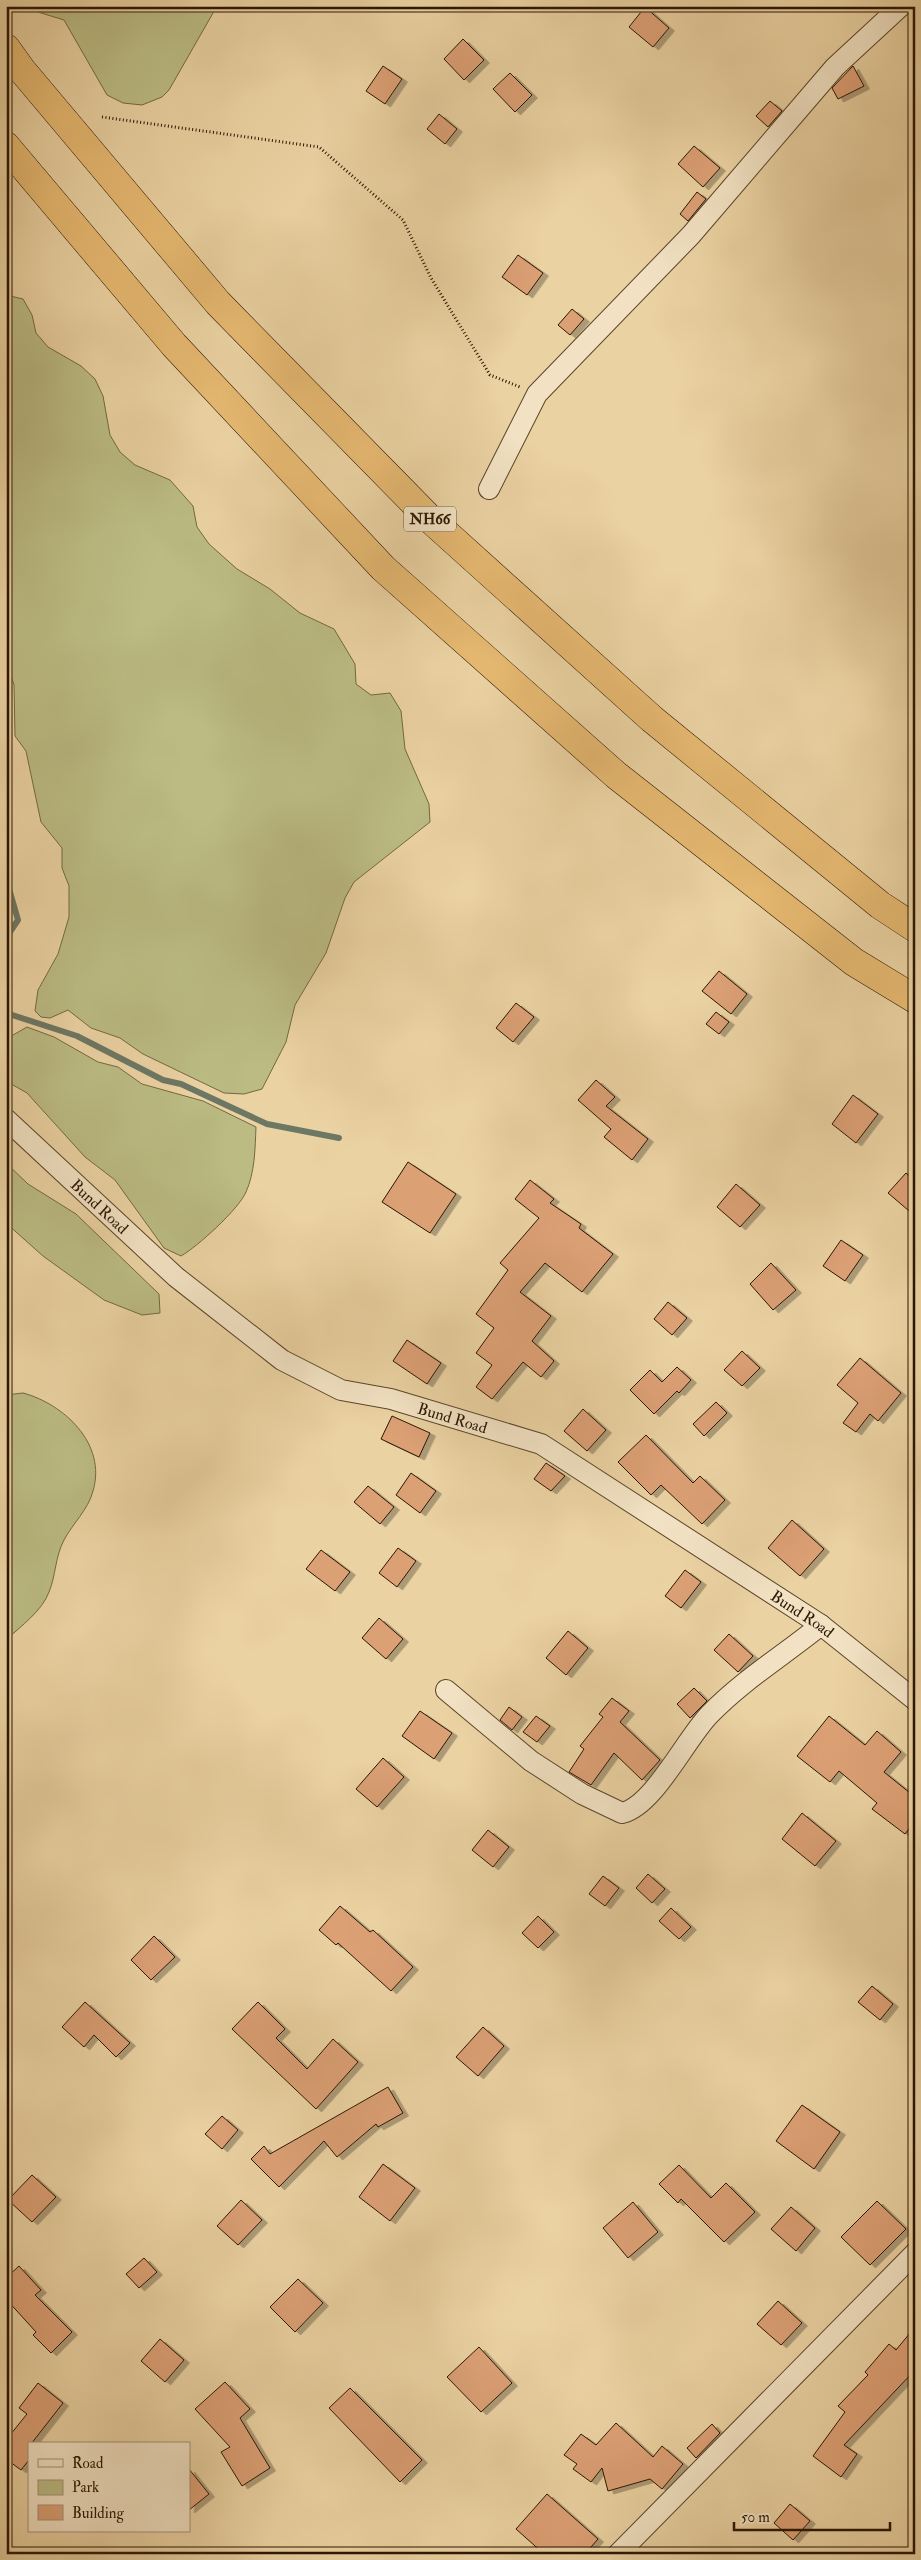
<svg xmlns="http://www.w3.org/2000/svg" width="921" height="2560" viewBox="0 0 921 2560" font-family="'IM FELL Double Pica',serif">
	<defs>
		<filter id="shadow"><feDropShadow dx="5.5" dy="3" stdDeviation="0" flood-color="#0004"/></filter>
	</defs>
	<rect width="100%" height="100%" fill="#ebd2a2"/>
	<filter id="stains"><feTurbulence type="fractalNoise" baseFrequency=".004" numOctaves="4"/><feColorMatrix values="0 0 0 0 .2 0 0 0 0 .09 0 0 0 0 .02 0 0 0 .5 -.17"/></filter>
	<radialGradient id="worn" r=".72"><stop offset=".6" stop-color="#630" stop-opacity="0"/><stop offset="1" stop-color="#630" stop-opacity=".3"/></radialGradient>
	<!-- green -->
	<path fill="#bbbb83" stroke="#736842" d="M34 6H217L169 90 162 97 142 105 123 103 107 95 64 20 38 12Z
		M6 295 23 299 32 315 36 333 48 347 81 366 95 379 103 396 110 435 120 452 135 465 170 480 193 506 197 527 209 544 237 569 270 589 300 613 334 629 355 664 356 684 371 695 390 693 401 711 405 749 429 804 430 822 354 882 345 898 326 953 295 1005 286 1042 262 1089 244 1094 224 1093 143 1054 120 1038 91 1028 68 1010 50 1018 41 1017 35 1011 38 990 58 954 69 917V886L62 868V848L41 822 26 751 15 736 14 685 6 659Z
		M27 1027 54 1037 98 1062 118 1067 142 1084 203 1101 256 1127C255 1149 255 1172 246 1192 239 1209 197 1247 181 1256L164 1248 115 1180 85 1157 27 1093 6 1081V1039Z
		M6 1163 28 1184 76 1214 159 1294 160 1313 142 1315 104 1300 43 1256 6 1223Z
		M23 1393C64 1404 107 1444 93 1491 88 1510 73 1523 64 1540 55 1557 56 1575 49 1592 42 1611 21 1626 6 1640V1395Z"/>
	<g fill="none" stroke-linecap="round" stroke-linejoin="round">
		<!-- stream -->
		<path stroke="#6c7764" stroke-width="6" d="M6 878 18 920 6 938
			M6 1013 77 1036 163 1080 181 1084 267 1124 339 1138"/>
	</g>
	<!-- building -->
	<path fill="#dca074" stroke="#2b1602" filter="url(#shadow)" d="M645 7 669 28 653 47 629 27Z
		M463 39 484 60 464 80 444 59Z
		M383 66 402 79 385 104 366 91Z
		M853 66 864 86 838 99 832 88Z
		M510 73 532 95 515 112 493 89Z
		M770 101 782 111 768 127 756 116Z
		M439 114 457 129 445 144 427 129Z
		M694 146 720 168 703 187 678 164Z
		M697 192 706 199 688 221 680 214Z
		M518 255 543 273 527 295 502 277Z
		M572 309 584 319 570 335 558 325Z
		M719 971 747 994 731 1014 702 991Z
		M516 1003 534 1017 513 1042 496 1028Z
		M716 1012 729 1022 719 1034 706 1024Z
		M596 1080 615 1097 606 1106 648 1139 632 1160 604 1137 611 1129 578 1100Z
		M853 1095 878 1114 856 1143 832 1124Z
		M408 1162 456 1194 430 1233 382 1202Z
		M906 1173 915 1181V1216L888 1193Z
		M530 1180 554 1199 550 1203 581 1224 579 1228 613 1254 582 1292 545 1263 520 1292 551 1316 532 1341 554 1361 541 1377 523 1362 492 1399 476 1387 492 1365 476 1353 494 1328 476 1314 508 1270 500 1263 539 1218 515 1199Z
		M736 1184 760 1205 740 1227 717 1207Z
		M841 1240 863 1255 845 1281 823 1266Z
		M771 1263 796 1290 773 1310 750 1284Z
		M668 1302 687 1318 672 1335 654 1319Z
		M407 1340 441 1363 427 1384 393 1361Z
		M742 1351 760 1368 742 1386 724 1370Z
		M860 1358 901 1393 878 1421 870 1414 856 1432 843 1423 858 1403 837 1385Z
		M677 1367 691 1380 679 1393 677 1391 654 1414 630 1390 650 1370 662 1382Z
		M716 1402 727 1413 704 1436 693 1424Z
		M583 1409 606 1430 587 1451 564 1431Z
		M392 1416 430 1433 419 1457 381 1439Z
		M646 1435 693 1483 700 1476 725 1500 702 1524 661 1485 651 1495 618 1462Z
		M546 1463 565 1476 551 1491 534 1479Z
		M411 1473 436 1491 420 1513 396 1495Z
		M368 1486 394 1507 380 1524 354 1502Z
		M792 1520 824 1549 800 1576 768 1548Z
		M398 1548 416 1561 397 1587 379 1573Z
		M321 1550 350 1572 335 1591 306 1569Z
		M685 1570 701 1582 681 1608 665 1596Z
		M379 1618 403 1639 386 1659 362 1638Z
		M568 1631 588 1648 566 1675 546 1658Z
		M729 1634 753 1656 738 1672 714 1650Z
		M694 1688 707 1701 690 1718 677 1704Z
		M612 1698 629 1711 620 1722 660 1760 642 1780 614 1753 591 1785 569 1772 584 1749 580 1746 603 1717 599 1714Z
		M509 1707 522 1717 512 1730 500 1720Z
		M420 1711 452 1733 434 1759 402 1736Z
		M536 1716 550 1726 537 1742 523 1732Z
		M829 1716 865 1745 877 1731 901 1752 884 1772 915 1797V1821L905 1834 872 1809 877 1803 839 1771 830 1782 797 1756Z
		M383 1758 404 1777 377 1807 356 1789Z
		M802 1813 836 1841 815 1866 782 1839Z
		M488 1830 509 1847 493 1867 472 1850Z
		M648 1874 665 1889 652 1903 636 1888Z
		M603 1876 619 1888 605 1906 589 1894Z
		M340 1906 370 1932 373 1930 413 1967 391 1991 338 1943 336 1945 319 1930Z
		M671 1908 691 1927 679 1939 659 1921Z
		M538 1916 554 1932 538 1948 522 1933Z
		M154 1936 175 1957 151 1980 131 1960Z
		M872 1986 893 2004 880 2020 858 2002Z
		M85 2002 130 2043 116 2057 94 2035 84 2047 62 2027Z
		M258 2002 285 2029 276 2038 307 2069 333 2039 358 2062 316 2109 232 2029Z
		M483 2027 504 2046 478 2076 456 2057Z
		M388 2087 403 2113 378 2127 376 2124 337 2157 324 2141 279 2187 251 2159 264 2146 270 2154Z
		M802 2105 840 2132 814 2169 776 2141Z
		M222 2116 238 2130 222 2149 205 2134Z
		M383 2164 415 2188 390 2221 359 2197Z
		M679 2165 711 2198 726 2183 755 2212 724 2242 681 2199 678 2203 659 2184Z
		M32 2175 56 2197 32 2222 8 2200Z
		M241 2200 262 2220 238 2245 217 2226Z
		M877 2201 906 2229 870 2265 841 2237Z
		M633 2202 658 2232 628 2258 603 2228Z
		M791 2207 815 2228 796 2251 771 2229Z
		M144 2258 157 2272 139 2288 126 2274Z
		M19 2266 41 2290 35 2295 72 2332 51 2353 33 2335 36 2332 6 2299V2278Z
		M298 2279 323 2303 295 2332 270 2307Z
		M778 2301 802 2323 781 2345 757 2324Z
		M915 2327V2370L844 2445 857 2454 841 2477 813 2456 845 2412 838 2406 868 2375 865 2372 889 2344 896 2350Z
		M160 2339 184 2360 165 2382 141 2361Z
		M479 2347 512 2383 481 2412 447 2377Z
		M225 2382 250 2409 240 2418 270 2468 242 2486 221 2452 230 2447 195 2409Z
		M38 2383 63 2403 31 2444H29V2460L21 2470 6 2459V2440L27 2414 19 2408Z
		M350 2388 422 2460 400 2482 329 2408Z
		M616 2423 653 2457 662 2446 683 2464 662 2489 650 2479 608 2491 602 2468 591 2482 573 2469 577 2464 564 2455 581 2434 596 2445Z
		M712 2424 720 2433 696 2458 687 2448Z
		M189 2469 209 2494 189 2510Z
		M547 2494 598 2539 585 2554H544L516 2529Z
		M790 2504 810 2521 793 2540 774 2523Z"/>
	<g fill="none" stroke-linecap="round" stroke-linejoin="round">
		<defs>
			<g id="minor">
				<path d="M489 489 537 394 691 235 835 67 901 6"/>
				<path id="s1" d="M6 1119 176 1277 282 1360 341 1390 391 1399 541 1444 821 1625 915 1700"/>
				<path d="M446 1690 531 1761 582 1794 622 1813C654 1806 686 1738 710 1714 743 1680 784 1655 821 1625"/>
				<path d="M618 2554 915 2253"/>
			</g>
			<path id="trunk" d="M6 48 21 69 218 303 430 519 652 719 880 905 915 928
				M6 146 174 345 383 568 616 775 854 962 915 999"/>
		</defs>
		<!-- minor casing -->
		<use href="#minor" stroke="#5b452a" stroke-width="22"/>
		<!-- trunk casing -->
		<use href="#trunk" stroke="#2b1602" stroke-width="29"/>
		<!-- path -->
		<path stroke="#2b1602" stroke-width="3" stroke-dasharray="1 2.5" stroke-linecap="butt" d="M102 117 319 147 403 220 431 278 490 375 520 387"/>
		<!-- minor -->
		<use href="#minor" stroke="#f2e2c3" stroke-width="20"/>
		<!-- trunk -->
		<use href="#trunk" stroke="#e6b971" stroke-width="28"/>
	</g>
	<g text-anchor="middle" stroke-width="5" stroke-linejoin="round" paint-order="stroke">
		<!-- shield labels -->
		<rect fill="#f2e2c3" stroke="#67533c" stroke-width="1" x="404" y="506.5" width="52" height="25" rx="4"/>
		<g font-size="15" font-weight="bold" fill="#2b1602">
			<text x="430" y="524">NH66</text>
		</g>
		<!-- street labels -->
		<g font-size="16" fill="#2b1602" stroke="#f2e2c3">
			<text dy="6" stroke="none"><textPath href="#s1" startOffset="128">Bund Road</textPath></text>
			<text dy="6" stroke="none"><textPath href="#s1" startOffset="548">Bund Road</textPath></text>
			<text dy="6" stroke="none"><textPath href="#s1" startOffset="952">Bund Road</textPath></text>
		</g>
	</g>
	<!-- margin -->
	<rect width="921" height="2560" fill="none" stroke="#ebd2a2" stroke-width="25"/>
	<rect x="8" y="8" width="906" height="2545" fill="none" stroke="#2b1602" stroke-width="2.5"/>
	<rect x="12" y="12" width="896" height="2535" fill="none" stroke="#2b1602"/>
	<!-- legend -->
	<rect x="28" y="2442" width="162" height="90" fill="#f2e2c3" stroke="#a29076"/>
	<rect x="38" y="2459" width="25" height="8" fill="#f2e2c3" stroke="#a29076"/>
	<text x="72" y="2468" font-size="15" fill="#2b1602">Road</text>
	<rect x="38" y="2480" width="25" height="15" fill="#bbbb83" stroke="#a29076"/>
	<text x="72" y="2492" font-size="15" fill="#2b1602">Park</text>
	<rect x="38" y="2505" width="25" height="15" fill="#dca074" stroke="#a29076"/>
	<text x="72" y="2518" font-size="15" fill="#2b1602">Building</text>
	<!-- scale -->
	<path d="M734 2522v8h156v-8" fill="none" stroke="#2b1602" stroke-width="2.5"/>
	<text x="741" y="2522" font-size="15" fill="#2b1602" stroke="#f2e2c3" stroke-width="4" paint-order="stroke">50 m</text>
	<rect width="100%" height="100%" filter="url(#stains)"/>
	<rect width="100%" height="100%" fill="url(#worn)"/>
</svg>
